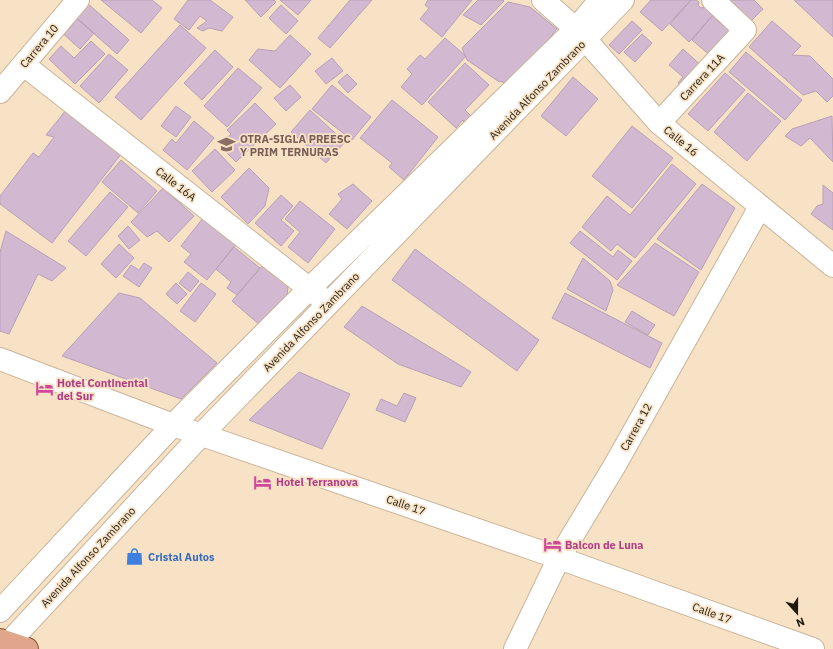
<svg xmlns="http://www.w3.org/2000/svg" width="833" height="649" viewBox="0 0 833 649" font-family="'IBM Plex Sans',sans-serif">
	<rect width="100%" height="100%" fill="#f7e2c6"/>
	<!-- building -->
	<path fill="#d2b9d1" stroke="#b9a0b7" d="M101 0H152L162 8 141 33Z
		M188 0H210L233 17 222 31 209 28 203 31 197 28 207 21 200 16 189 30 174 19Z
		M245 0H274L276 2 261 17Z
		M280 0H311L298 15Z
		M350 0H372L330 48 318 38Z
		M428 0H472L442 37 420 19 429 8 425 5Z
		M478 0H503L504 1 481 25 463 15Z
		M651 0H691L662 31 640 12Z
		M691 0H696L699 2 698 5 701 8 706 7 714 14 689 42 670 24Z
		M724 0H754L763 9 745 27Z
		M794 0H833V37Z
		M86 2 129 40 117 54 73 15Z
		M508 2 530 7 557 29 512 84 498 81 467 60 462 48Z
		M281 5 298 21 286 34 269 18Z
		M73 15 94 33 80 49 60 31Z
		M712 16 731 32 711 56 692 40Z
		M632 21 642 30 619 54 609 45Z
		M772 21 801 46 792 55 810 56 833 79V96L827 102 816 91 803 95 749 47Z
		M180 25 206 48 141 120 115 97Z
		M642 34 652 43 635 62 624 52Z
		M290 35 311 54 280 88 249 60 258 49 275 51Z
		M445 38 466 56 422 105 401 87 412 74 407 69 420 55 425 59Z
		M91 41 105 54 75 84 49 59 61 46 74 58Z
		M683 49 705 69 686 91 678 83 683 77 669 65Z
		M215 50 233 67 202 100 184 83Z
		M746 52 802 100 785 120 729 72Z
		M109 54 128 70 99 103 80 86Z
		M332 58 343 71 326 84 315 71Z
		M465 63 489 85 465 110 471 116 464 123 463 120 456 128 428 102Z
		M238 68 262 88 227 127 204 106Z
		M725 73 745 90 708 131 688 114Z
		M347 74 357 84 348 93 338 82Z
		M573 77 598 99 566 136 541 116Z
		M290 85 301 97 286 111 274 98Z
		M332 85 371 117 352 140 312 109Z
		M748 93 781 121 747 161 714 132Z
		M392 100 438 137 404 180 389 167 392 163 360 138Z
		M255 103 276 124 236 162 220 146 231 134 227 130Z
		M176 106 191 117 176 137 161 126Z
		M66 110 122 153 52 243 0 204V196L33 153 39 157 54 137 46 135Z
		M310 110 345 142 326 163 291 132Z
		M832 116 833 162 810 138 801 146 785 136 792 129Z
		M194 121 214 138 187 170 163 150 172 139 176 143Z
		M632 126 673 158 632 208 592 176Z
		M215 149 235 170 212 192 192 171Z
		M121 160 157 191 138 213 102 182Z
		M672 164 696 184 635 258 617 244 611 251 582 227 607 196 630 215Z
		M249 168 269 188 265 206 248 224 221 197Z
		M353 184 372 201 347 229 329 214 342 199 338 194Z
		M702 184 735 208 701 270 657 239Z
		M823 185 833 193V230L811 214 817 206 823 204Z
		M163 188 194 216 169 242 157 231 147 237 131 222Z
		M110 192 128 207 86 256 68 241Z
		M281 195 293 206 281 220 294 231 281 246 255 223Z
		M300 201 335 229 308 263 288 247 300 232 285 219Z
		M203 218 236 244 207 280 184 262 191 254 181 246Z
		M128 226 140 240 129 249 118 236Z
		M6 231 66 268 52 281 38 274 9 334 0 331V252Z
		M580 231 613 257 618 250 632 261 617 280 570 243Z
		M655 243 699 272 674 316 617 285Z
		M119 244 134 258 116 278 101 264Z
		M234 247 260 268 237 295 227 288 231 282 216 269Z
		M415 249 539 340 517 371 392 280Z
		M583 258 610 281 613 290 606 311 567 289Z
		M144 263 152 268 139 287 123 276 131 265 139 270Z
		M263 265 288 286 287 296 261 326 232 301Z
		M188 272 199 281 190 292 179 283Z
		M176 283 187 294 177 304 166 294Z
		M201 283 216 294 195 322 180 311Z
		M119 293 140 298 217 363 181 399 62 356Z
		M565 293 662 343 650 368 552 318Z
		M362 306 471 372 461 387 398 364 344 327Z
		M632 311 655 325 648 335 625 322Z
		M299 372 350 394 322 449 249 420Z
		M404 393 416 398 405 422 376 410 381 399 397 406Z"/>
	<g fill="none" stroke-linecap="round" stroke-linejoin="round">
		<defs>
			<path id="minor" d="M543 0 576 29 659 123 833 266
				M24 65 320 297
				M0 92 78 0
				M659 123 745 30 713 0
				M0 359 173 425 559 558 813 649
				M0 611 173 425 310 288 576 29 600 0
				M3 649 202 434 623 0
				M515 649 559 558 615 465 760 207"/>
			<path id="major" d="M0 640 27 649"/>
		</defs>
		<!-- minor casing -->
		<use href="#minor" stroke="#c8b499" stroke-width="24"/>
		<!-- major casing -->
		<use href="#major" stroke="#8e4e2d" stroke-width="24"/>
		<!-- minor -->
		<use href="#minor" stroke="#fff" stroke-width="22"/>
		<!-- major -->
		<use href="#major" stroke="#dfa68b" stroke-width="22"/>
	</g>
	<!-- icons -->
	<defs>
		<symbol id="school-bare" viewBox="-9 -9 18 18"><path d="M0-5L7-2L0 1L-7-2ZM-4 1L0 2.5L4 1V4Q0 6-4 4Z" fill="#8d6e63" stroke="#f7e2c6" stroke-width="2.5" paint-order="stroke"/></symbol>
		<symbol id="hotel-bare" viewBox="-9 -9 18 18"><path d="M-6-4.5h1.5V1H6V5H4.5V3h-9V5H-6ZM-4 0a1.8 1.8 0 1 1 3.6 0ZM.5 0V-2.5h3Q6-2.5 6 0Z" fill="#d1479c" stroke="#f7e2c6" stroke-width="2.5" paint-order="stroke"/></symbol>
		<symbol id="shop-bare" viewBox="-9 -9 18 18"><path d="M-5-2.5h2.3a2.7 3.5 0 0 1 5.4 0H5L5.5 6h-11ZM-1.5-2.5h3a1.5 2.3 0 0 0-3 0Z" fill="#3f7fe0" stroke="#f7e2c6" stroke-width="2.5" paint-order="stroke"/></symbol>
	</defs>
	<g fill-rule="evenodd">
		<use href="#school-bare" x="214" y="132" width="25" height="25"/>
		<use href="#hotel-bare" x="32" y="376" width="25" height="25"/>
		<use href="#hotel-bare" x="250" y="470" width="25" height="25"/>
		<use href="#hotel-bare" x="540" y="532" width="25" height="25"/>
		<use href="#shop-bare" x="122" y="544" width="25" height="25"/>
	</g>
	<g text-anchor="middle" stroke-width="3.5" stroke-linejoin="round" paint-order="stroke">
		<!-- street labels -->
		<g font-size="11" fill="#20190e" stroke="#f7e2c6">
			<text transform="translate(39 46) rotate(-50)" y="4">Carrera 10</text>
			<text transform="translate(702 77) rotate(-47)" y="4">Carrera 11A</text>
			<text transform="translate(537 90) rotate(-46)" y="4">Avenida Alfonso Zambrano</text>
			<text transform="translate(681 141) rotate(39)" y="4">Calle 16</text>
			<text transform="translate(176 184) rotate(38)" y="4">Calle 16A</text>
			<text transform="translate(311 322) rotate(-46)" y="4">Avenida Alfonso Zambrano</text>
			<text transform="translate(636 427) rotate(-61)" y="4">Carrera 12</text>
			<text transform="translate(406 505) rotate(19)" y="4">Calle 17</text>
			<text transform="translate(88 557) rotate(-47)" y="4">Avenida Alfonso Zambrano</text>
			<text transform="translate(712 613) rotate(20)" y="4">Calle 17</text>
		</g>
		<!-- education labels -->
		<g font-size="11" font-weight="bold" fill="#785e54" stroke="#f7e2c6" text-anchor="start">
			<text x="240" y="143">OTRA-SIGLA PREESC<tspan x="240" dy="13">Y PRIM TERNURAS</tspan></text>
		</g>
		<!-- hotel labels -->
		<g font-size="11" font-weight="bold" fill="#b23c85" stroke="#f7e2c6" text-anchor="start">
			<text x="57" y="387">Hotel Continental<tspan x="57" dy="13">del Sur</tspan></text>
			<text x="276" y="486">Hotel Terranova</text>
			<text x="565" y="549">Balcon de Luna</text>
		</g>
		<!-- shop labels -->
		<g font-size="11" font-weight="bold" fill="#366cbe" stroke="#f7e2c6" text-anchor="start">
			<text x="148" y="561">Cristal Autos</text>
		</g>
	</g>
	<!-- north arrow -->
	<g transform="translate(797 613) rotate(159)" stroke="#f7e2c6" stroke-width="3" paint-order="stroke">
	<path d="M0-3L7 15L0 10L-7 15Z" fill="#20190e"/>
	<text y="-6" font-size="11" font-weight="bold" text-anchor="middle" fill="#20190e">N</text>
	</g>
</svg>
